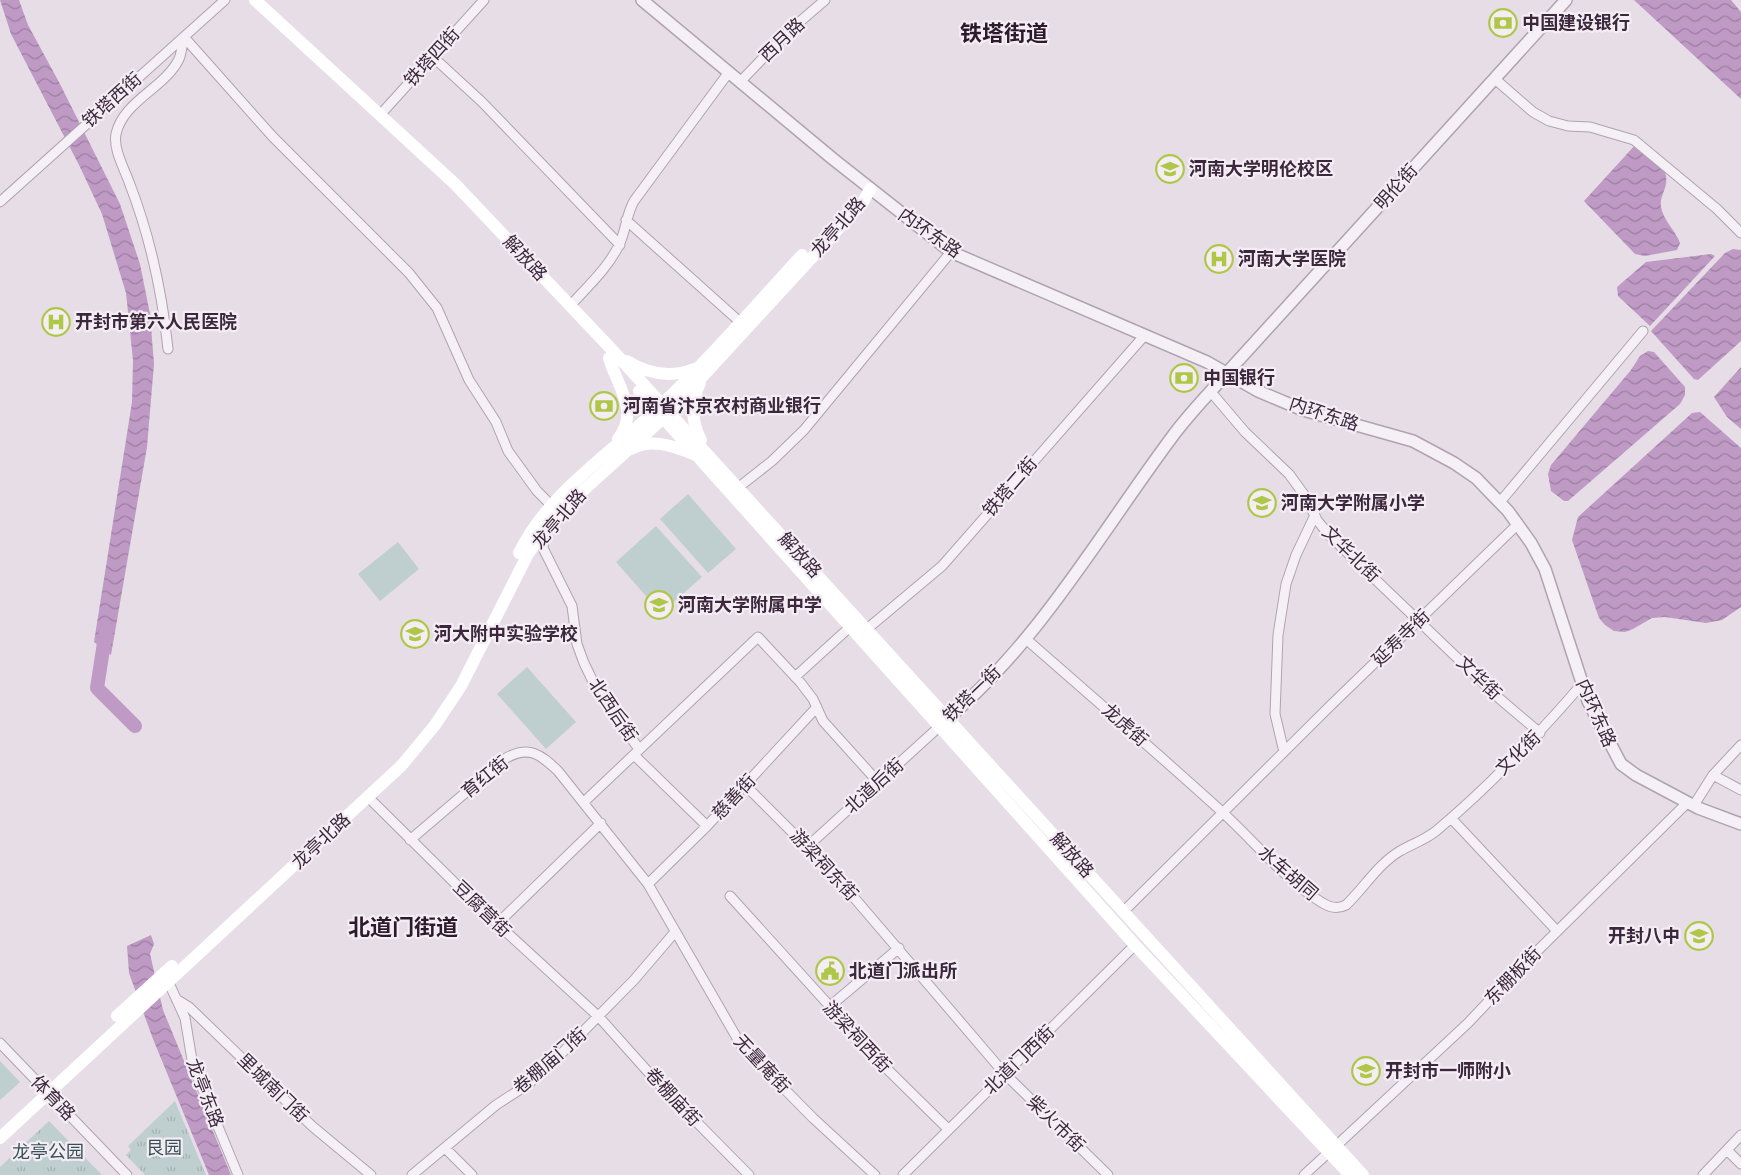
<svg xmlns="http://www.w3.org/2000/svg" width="1741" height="1175" viewBox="0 0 1741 1175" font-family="'PT Sans','Noto Sans SC',sans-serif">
	<defs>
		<pattern id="park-tufts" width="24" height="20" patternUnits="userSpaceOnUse" patternTransform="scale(1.25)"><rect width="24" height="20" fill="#bfcfd0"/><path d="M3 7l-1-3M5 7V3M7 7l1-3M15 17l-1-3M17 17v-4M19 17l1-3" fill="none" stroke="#a5b2b4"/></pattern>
		<pattern id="water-waves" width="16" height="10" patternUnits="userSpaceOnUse" patternTransform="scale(1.25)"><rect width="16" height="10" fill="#bf9ac5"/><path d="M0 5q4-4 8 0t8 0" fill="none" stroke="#9c7ea1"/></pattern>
	</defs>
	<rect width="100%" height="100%" fill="#e6dde6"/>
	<!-- grass -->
	<path fill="#bfcfd0" d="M688 494 736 549 708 573 660 519Z
		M656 526 702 577 661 613 616 562Z
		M398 542 419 569 380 601 358 574Z
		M527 667 576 722 546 749 497 694Z
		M0 1061 20 1082 0 1100Z"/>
	<!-- park -->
	<path fill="url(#park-tufts)" d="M175 1101 206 1175H145L126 1155 131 1150 128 1146Z
		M49 1121 102 1175H0V1167Z"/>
	<!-- water -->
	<path fill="url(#water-waves)" d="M0 0H19L28 25 60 84 120 204 140 264 150 314 154 364 147 447 111 655 94 642 132 402 133 360 126 293 102 214 79 165 11 34Z
		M1634 0H1731L1741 12V99Z
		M1636 144 1665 172C1670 188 1659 194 1661 207 1663 220 1676 231 1680 243L1677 250 1645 256 1635 254 1584 201Z
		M1733 249 1741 250V341L1698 380 1694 379 1651 331 1725 253Z
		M1711 254 1715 256 1650 326 1618 296 1617 287 1646 262Z
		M1648 351 1654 352 1685 387V395L1680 404 1568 501H1564L1551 491 1548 474 1551 465 1631 370 1640 356Z
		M1741 367V429L1727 417 1714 397Z
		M1700 412 1741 448V607L1722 620 1706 623 1665 617 1652 618 1633 629 1625 632 1614 631 1605 625 1599 618 1572 540 1578 517 1692 413Z
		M151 935 154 944 150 954 163 1010 231 1175H209L153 1039 129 973 127 946Z"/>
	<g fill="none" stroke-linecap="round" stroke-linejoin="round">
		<!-- river -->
		<path stroke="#bf9ac5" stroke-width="14" d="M106 630 97 688 135 726"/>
		<defs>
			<path id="minor" d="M184 37 273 137 409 273 437 308 469 380 496 422 508 451 537 491 552 506
				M432 56 482 102 620 245
				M1495 79 1533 112 1549 121 1568 126 1590 127 1634 140 1717 209 1741 233
				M740 82 789 31 825 0
				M380 115 484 0
				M0 202 225 0
				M626 220 740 322
				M570 306C587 287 608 268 619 245 626 231 626 215 634 201L729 72
				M168 349C162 291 150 236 129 182 124 168 113 149 116 134 123 101 165 88 179 59 182 52 182 44 184 37
				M1211 392 1245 432 1289 474 1305 496 1317 520 1329 535 1500 699 1540 733
				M739 487 772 461 804 430 951 252
				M1500 502 1643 331
				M545 532 543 548 572 606 577 644 584 663 598 692 639 749
				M867 629 942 566 1144 336
				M1026 639C1091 696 1156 752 1220 810 1252 839 1280 874 1315 898 1325 905 1334 911 1346 905 1364 888 1378 864 1400 851 1412 844 1425 840 1436 831 1489 787 1537 736 1582 684
				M795 677 851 626
				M1284 752 1275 714 1278 635 1286 584 1296 555 1315 515
				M634 755 707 826
				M1713 775 1741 790
				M745 785 833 873 1004 1073 1108 1175
				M368 797 478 906 599 1017 658 1083 749 1175
				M584 802 758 637 800 682 813 699 823 721 878 782
				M1694 805 1713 775 1741 745
				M1451 818 1557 931
				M410 840 506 758C530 745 541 755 558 771L648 884 741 1045 813 1118 875 1175
				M808 846 940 726
				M648 884 707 826 817 707
				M730 896 884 1066 948 1129
				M1124 911 1329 707 1518 524
				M497 924 601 823
				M168 981 185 1018 193 1066 238 1175
				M176 999 189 1007 312 1126 371 1175
				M829 1007 899 948
				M0 1043 127 1175
				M1335 1147 1468 1023 1521 967 1688 802
				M445 1148 472 1175
				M1727 1150 1741 1164
				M412 1175 496 1105 527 1085 552 1063 634 980 675 932
				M903 1175 1135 945
				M1304 1175 1328 1153
				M1703 1175 1741 1135"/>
			<path id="tertiary" d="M642 0 833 159 951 252 1207 362 1258 391 1303 410 1413 441 1454 463 1476 478 1508 511 1531 543 1545 569 1588 701 1621 764 1636 775 1698 808 1741 824
				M941 724C1037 646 1099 535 1172 437 1188 415 1208 395 1226 374L1566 0"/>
		</defs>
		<!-- minor casing -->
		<use href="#minor" stroke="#b0a3b0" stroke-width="11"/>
		<!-- tertiary casing -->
		<use href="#tertiary" stroke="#b0a3b0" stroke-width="14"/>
		<!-- minor -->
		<use href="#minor" stroke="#f5f0f5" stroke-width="9"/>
		<!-- tertiary -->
		<use href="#tertiary" stroke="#f5f0f5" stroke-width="11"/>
		<!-- secondary -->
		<path stroke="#fff" stroke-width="12" d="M255 0 455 184 615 353 1363 1175
			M609 358C617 386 640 411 618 439
			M627 361C648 374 671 378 694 369
			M700 383C690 403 691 421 701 440
			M639 391 1135 945 1350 1175
			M631 449C652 437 675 447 696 455
			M519 553C548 493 610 454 657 409 708 361 754 307 802 255
			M117 1016 172 966
			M0 1138 402 765 435 725 461 686 528 554 545 530 567 505 670 412 863 202 870 189"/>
	</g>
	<!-- icons -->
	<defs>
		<symbol id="bank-ring" viewBox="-11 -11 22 22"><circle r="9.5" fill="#f4edf4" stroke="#afc747" stroke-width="1.5"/><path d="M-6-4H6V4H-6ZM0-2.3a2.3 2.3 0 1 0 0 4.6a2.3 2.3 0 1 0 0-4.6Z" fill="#afc747"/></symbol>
		<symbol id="university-ring" viewBox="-11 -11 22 22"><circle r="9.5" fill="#f4edf4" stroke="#afc747" stroke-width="1.5"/><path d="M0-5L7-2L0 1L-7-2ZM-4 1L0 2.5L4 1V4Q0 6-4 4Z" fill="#afc747"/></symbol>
		<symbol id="hospital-ring" viewBox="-11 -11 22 22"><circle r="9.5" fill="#f4edf4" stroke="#afc747" stroke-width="1.5"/><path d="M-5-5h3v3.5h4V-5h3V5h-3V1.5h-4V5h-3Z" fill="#afc747"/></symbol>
		<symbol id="school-ring" viewBox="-11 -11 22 22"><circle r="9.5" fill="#f4edf4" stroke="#afc747" stroke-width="1.5"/><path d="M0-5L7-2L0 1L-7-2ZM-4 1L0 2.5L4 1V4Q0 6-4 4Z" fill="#afc747"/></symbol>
		<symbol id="civic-ring" viewBox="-11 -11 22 22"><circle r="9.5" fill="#f4edf4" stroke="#afc747" stroke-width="1.5"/><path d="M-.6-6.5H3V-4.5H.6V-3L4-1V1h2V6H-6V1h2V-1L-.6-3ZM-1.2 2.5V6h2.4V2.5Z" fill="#afc747"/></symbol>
	</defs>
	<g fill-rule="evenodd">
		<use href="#bank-ring" x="1487" y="7" width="32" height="32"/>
		<use href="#university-ring" x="1154" y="153" width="32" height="32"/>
		<use href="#hospital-ring" x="1203" y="243" width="32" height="32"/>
		<use href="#hospital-ring" x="40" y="306" width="32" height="32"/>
		<use href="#bank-ring" x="1168" y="362" width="32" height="32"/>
		<use href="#bank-ring" x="588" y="390" width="32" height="32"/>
		<use href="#school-ring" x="1246" y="487" width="32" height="32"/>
		<use href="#school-ring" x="643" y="589" width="32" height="32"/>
		<use href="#school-ring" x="399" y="618" width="32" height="32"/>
		<use href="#school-ring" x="1683" y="920" width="32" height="32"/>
		<use href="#civic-ring" x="814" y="955" width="32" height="32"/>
		<use href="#school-ring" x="1350" y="1055" width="32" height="32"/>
	</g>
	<g text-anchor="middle" stroke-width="4.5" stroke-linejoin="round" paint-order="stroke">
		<!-- poi labels -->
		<g font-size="18" font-weight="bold" fill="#3c283c" stroke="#f4edf4" text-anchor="start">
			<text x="1522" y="29">中国建设银行</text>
			<text x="1189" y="175">河南大学明伦校区</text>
			<text x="1238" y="265">河南大学医院</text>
			<text x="75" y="328">开封市第六人民医院</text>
			<text x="1203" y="384">中国银行</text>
			<text x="623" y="412">河南省汴京农村商业银行</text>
			<text x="1281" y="509">河南大学附属小学</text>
			<text x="678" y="611">河南大学附属中学</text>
			<text x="434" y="640">河大附中实验学校</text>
			<text x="1680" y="942" text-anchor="end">开封八中</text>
			<text x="849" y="977">北道门派出所</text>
			<text x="1385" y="1077">开封市一师附小</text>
		</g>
		<!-- street labels -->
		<g font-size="18" fill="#3c283c" stroke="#f4edf4">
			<text transform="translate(782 40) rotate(-44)" y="6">西月路</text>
			<text transform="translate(432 57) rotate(-48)" y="6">铁塔四街</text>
			<text transform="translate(112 100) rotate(-42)" y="6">铁塔西街</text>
			<text transform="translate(1396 187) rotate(-48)" y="6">明伦街</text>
			<text transform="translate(838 227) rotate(-49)" y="6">龙亭北路</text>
			<text transform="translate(930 233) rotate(35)" y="6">内环东路</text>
			<text transform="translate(525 258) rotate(47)" y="6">解放路</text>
			<text transform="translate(1324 414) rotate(18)" y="6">内环东路</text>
			<text transform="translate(1010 487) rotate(-49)" y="6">铁塔二街</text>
			<text transform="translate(559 519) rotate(-49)" y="6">龙亭北路</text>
			<text transform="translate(1351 554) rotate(44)" y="6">文华北街</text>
			<text transform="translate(800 555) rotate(48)" y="6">解放路</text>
			<text transform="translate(1401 638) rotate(-44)" y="6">延寿寺街</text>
			<text transform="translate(1479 678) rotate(44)" y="6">文华街</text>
			<text transform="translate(972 694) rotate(-44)" y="6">铁塔一街</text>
			<text transform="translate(613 710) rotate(56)" y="6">北西后街</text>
			<text transform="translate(1596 713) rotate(66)" y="6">内环东路</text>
			<text transform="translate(1125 725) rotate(41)" y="6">龙虎街</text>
			<text transform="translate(1518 753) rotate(-44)" y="6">文化街</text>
			<text transform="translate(485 777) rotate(-39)" y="6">育红街</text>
			<text transform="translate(874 786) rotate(-42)" y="6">北道后街</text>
			<text transform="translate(734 797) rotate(-47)" y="6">慈善街</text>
			<text transform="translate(321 841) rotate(-43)" y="6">龙亭北路</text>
			<text transform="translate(1072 855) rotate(48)" y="6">解放路</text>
			<text transform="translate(824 865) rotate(47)" y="6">游梁祠东街</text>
			<text transform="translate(1288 873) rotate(41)" y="6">水车胡同</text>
			<text transform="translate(482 909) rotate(44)" y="6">豆腐营街</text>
			<text transform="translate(1513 976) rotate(-46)" y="6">东棚板街</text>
			<text transform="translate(857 1037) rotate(47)" y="6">游梁祠西街</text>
			<text transform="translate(1019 1060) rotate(-44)" y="6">北道门西街</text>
			<text transform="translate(550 1061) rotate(-41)" y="6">卷棚庙门街</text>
			<text transform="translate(762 1064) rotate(47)" y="6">无量庵街</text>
			<text transform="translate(273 1088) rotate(44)" y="6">里城南门街</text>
			<text transform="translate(205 1093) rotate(69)" y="6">龙亭东路</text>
			<text transform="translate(673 1097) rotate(47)" y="6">卷棚庙街</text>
			<text transform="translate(53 1098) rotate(46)" y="6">体育路</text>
			<text transform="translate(1056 1124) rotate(44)" y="6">柴火市街</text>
		</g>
		<!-- park labels -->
		<g font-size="18" fill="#365257" stroke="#f4edf4">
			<text x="164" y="1154">艮园</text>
			<text x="48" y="1158">龙亭公园</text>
		</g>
		<!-- district labels -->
		<g font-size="22" font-weight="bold" fill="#2d1a2d" stroke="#f4edf4">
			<text x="1004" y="41">铁塔街道</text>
			<text x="403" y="935">北道门街道</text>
		</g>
	</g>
</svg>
